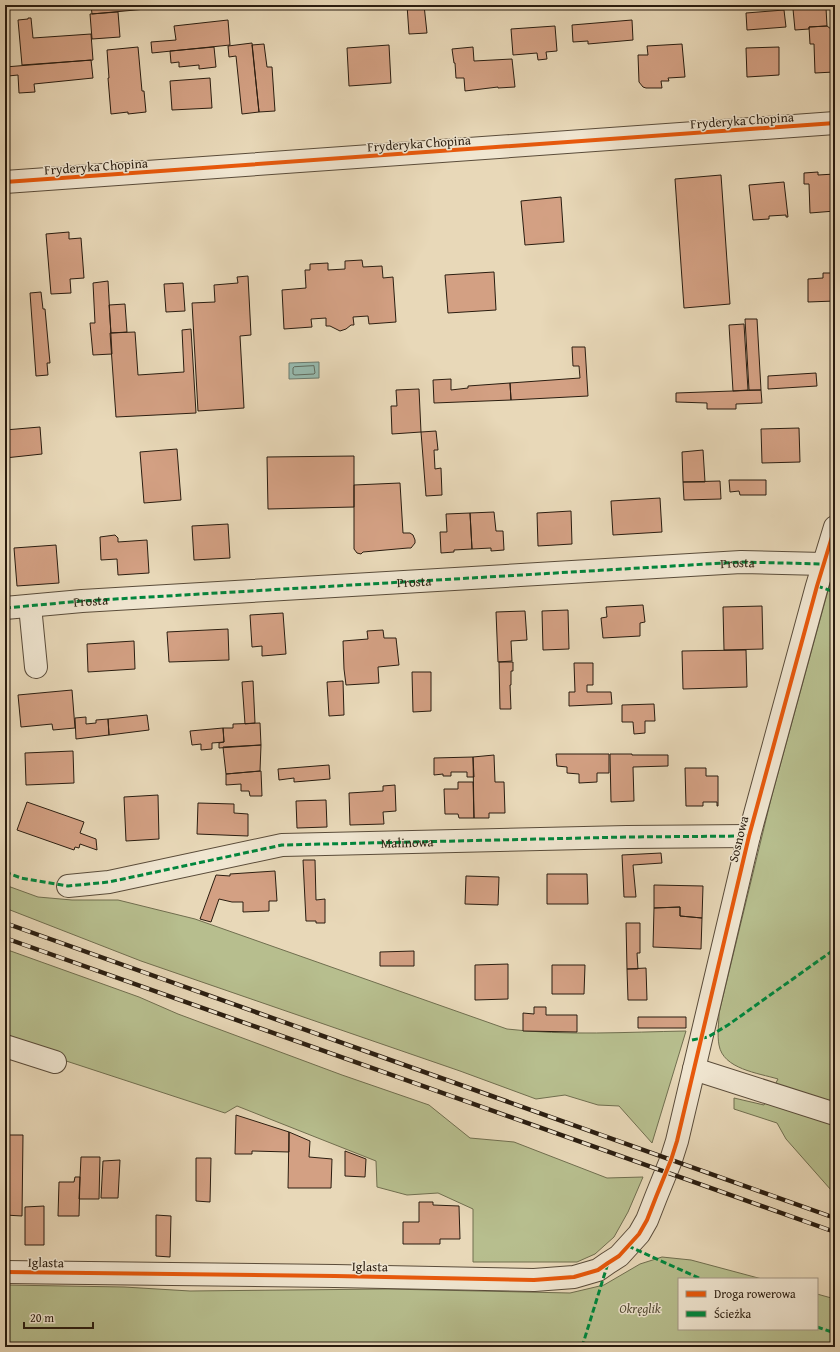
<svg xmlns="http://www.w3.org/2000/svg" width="840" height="1352" viewBox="0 0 840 1352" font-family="'Gentium Book Plus',serif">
	<rect width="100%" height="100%" fill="#e8d8b8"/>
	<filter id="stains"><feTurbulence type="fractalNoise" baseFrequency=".005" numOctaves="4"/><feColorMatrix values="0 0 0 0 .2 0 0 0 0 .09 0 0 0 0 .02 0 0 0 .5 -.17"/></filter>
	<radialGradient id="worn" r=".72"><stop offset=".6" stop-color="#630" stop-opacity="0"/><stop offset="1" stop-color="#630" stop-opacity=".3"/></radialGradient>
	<!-- green -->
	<path fill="#b7be8e" stroke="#706e4f" d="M835 565V1192L831 1190 786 1139 777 1123 734 1109V1098L764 1105 778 1079C758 1073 723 1069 719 1045 717 1035 719 1023 719 1013L771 799Z
		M5 885 38 897 72 900H118L195 919 507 1029C566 1036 627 1032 686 1031L652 1143 619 1106 598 1105 565 1095 536 1099 460 1071 141 961 5 908Z
		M5 949 139 997 178 1014 342 1075 429 1105 470 1138 514 1142 607 1178 643 1177 628 1212 614 1237 595 1254 577 1262H473V1209L438 1193 407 1195 377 1187 376 1161 237 1106 225 1113 54 1057 21 1044 16 1038 5 1034Z
		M662 1257 691 1260 762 1279H679V1329H817V1294L835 1299V1347H5V1285L124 1287 190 1291 388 1289 570 1293 604 1285 640 1264Z"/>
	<!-- water -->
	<path fill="#97baae" stroke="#6b7b6f" d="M319 362V378L289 379V363Z"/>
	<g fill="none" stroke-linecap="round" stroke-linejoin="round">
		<!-- shore -->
		<path stroke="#606c5f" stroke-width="1" d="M314 366 315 373 314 374 295 375 293 374V368L294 367Z"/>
	</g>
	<!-- building -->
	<path fill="#d3a083" stroke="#2a1d10" d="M9 5H30L9 8Z
		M91 5H145L146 9 92 14Z
		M407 5H424L427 33 409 34Z
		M826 8 827 26 809 27V29L795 30 793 9Z
		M784 10 786 27 747 30 746 13Z
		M118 12 120 37 92 39 90 14Z
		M28 18H31L33 38 91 34 93 60 22 65 18 20 28 19Z
		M228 20 230 45 152 53 151 42 176 40 174 26Z
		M632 20 633 40 588 44V41L573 42 572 25Z
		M555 26 557 51 546 52 547 59 538 60 537 53 513 55 511 29Z
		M827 26 835 32V42H832L834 72 815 73 814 44H810L809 27Z
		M5 37 7 65H5Z
		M832 42H835V72H834Z
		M252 43 259 112 242 114 236 56 229 57 228 46Z
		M264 44 267 67H272L275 111 259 112 252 45Z
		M682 44 685 77 668 78 669 81H661L662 88H646L643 87 639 82 638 55H648L647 46Z
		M389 45 391 83 349 86 347 48Z
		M138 47 142 91H144L146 112 128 114V112L111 114 108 78H109L107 50Z
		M214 47 216 67 199 69V65L179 67V62L171 63 170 51Z
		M473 47 474 61 512 59 515 87 498 88V87L465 91 464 78H456L455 63H454L452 49Z
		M779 47V75L747 77 746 48Z
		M91 60 93 78 34 84 35 92 19 93 18 75 8 76V83H5V67Z
		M210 78 212 108 172 110 170 81Z
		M818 172V175L835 174V211L810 213 809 184H804V173Z
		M721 175 730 304 684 308 675 179Z
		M784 182 788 217H786V215L769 216V219L753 220 749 185Z
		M561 197 564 242 525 245 521 201Z
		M69 232V239L81 238 84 278 70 279 71 293 51 294 46 234Z
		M362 260 363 267 382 266 383 278 393 277 396 322 369 324 368 316 353 317 354 325H351L346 329 340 331 330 326H326V318L311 319 312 327 284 329 282 290 306 288 305 270H310V264L328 263V270L345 269V261Z
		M834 267H835V301L808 302V279L823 278V273H834Z
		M494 272 496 310 448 313 445 275Z
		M248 276 251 335 240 336 244 408 198 411 192 303 215 302 214 285 238 283 237 277Z
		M108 281 112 354 93 355 90 323H95L93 283Z
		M183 283 185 311 166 312 164 284Z
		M41 292 43 309H45L50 363H47L48 375 36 376 30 293Z
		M125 304 127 332 111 333 109 305Z
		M745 319H757L761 390H749Z
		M744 324 748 390 733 391 729 325Z
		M191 329 196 413 116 417 110 333 135 332 138 375 184 372 182 330Z
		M572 347H585L588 396 511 400 510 383 580 378 579 366H573Z
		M816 373 817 386 768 389V376Z
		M451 379V390L468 388V386L510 383 511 400 434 403 433 380Z
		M419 389 421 432 392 434 391 406H397L396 390Z
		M761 390 762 403 736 404V409H707V403L676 402V393Z
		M40 427 42 454 5 458V430Z
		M799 428 800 462 762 463 761 429Z
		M436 431 438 450H434L435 469 441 468 442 495 426 496 421 432Z
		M177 449 181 500 144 503 140 452Z
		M703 450 705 482H683L682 452Z
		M354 456V507L268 509 267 457Z
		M729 480H766V495H740L739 491 730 492Z
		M720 481 721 499 684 500 683 482Z
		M400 483 403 533H410L413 535 415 540V543L411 548H408L363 552 361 554 357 553 354 549V485Z
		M660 498 662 532 613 535 611 501Z
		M571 511 572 544 538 546 537 513Z
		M494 512 496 531H503L504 550 491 551V548L472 549 470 513Z
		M470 513 472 549 454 550V552L441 553 440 532H447L446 514Z
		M228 524 230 558 194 560 192 526Z
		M115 535 118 538V542L147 540 149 573 118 575 117 559 101 560 100 537Z
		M56 545 59 583 17 586 14 548Z
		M643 605 645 622 640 623V636L603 638 601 618 607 617 606 607Z
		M762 606 763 649 724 650 723 607Z
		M568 610 569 649 543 650 542 611Z
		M525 611 527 640 511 641 512 661 498 662 496 612Z
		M283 613 286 654 262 656V646L252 647 250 615Z
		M228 629 229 660 169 662 167 632Z
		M383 630 384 638H396L399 665 378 667 379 683 346 685 344 669 343 641 368 639 367 631Z
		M134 641 135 669 88 672 87 644Z
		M746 650 747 687 683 689 682 651Z
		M499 662H513V671H511V685H510L511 709H500Z
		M574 663H593V685H587V692H611L612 704 569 706V692H575Z
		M412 672H431V711L413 712Z
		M253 681 255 723 245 724 242 682Z
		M343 681 344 715 329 716 327 682Z
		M72 690 75 728 53 730 52 724 21 727 18 695Z
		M654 704 655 721H645V733L634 734 633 722H622V705Z
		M147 715 149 730 109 735 108 719Z
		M86 717V724L96 723V720L108 719 109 735 76 739 75 718Z
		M260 723 261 745 219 748V743L224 742 223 728H233V724Z
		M223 728 224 742 212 743V749L201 750V744L192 745 190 731Z
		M261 745 260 771 226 774 223 747Z
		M73 751 74 783 26 785 25 753Z
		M556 754H609V773H597V782L579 783V774L567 773V767L557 766Z
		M610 754H632V755H668V766L633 767 634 801 611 802Z
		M494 755 495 782H504L505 813H489V818H474L473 757Z
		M473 757 474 777H467V772H451V776H443V774L434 775V758Z
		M329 765 330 779 294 782V778L279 780 278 769Z
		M685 768H706V776H718V806H717V802H703V806H686Z
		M261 771 262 796H250L249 791H241V784L226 785V774Z
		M458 782H473L474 818H459L458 814H445L444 789H458Z
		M395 785 396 811 383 812 384 824 350 825 349 793 383 791V786Z
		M158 795 159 839 126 841 124 797Z
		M326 800 327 827 297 828 296 801Z
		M27 802 84 822 80 833 96 839 97 850 80 844 79 848 75 847 74 850 17 830Z
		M198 803 234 804V813L248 814V836L197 834Z
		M661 853 662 863 633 865 636 897H624L622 855Z
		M303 860H315L316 900 325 899V923H316V921H306Z
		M275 871 277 901H269V911L243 912V902H232L219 899 211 922 200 919 216 875 230 876V874Z
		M547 874H587L588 904H547Z
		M466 876 499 877 498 905 465 904Z
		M654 885 703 886 702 918 680 916V907L654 908Z
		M680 907V916L702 918 701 949 653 947 654 908Z
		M626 923H640V953H637L638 969H627Z
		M414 951V966H380V952Z
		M508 964V999L475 1000V965Z
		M552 965H585L584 994H552Z
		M646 968 647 1000H628L627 969Z
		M534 1007H546V1015H577V1032L523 1031V1013L534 1014Z
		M638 1017H686V1028H638Z
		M236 1115 289 1132V1152L252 1151V1154H235Z
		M289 1132 310 1141 309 1157 332 1159 331 1188H288Z
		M5 1135H23L22 1216 5 1215Z
		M345 1151 366 1159 365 1177 345 1176Z
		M81 1157H100L99 1199H79Z
		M196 1158H211L210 1202 196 1201Z
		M120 1160 118 1198H101L103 1161Z
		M75 1177H80L79 1216H58L59 1182H74Z
		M419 1202H433V1205L459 1206 460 1239H440V1244H403V1222H419Z
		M44 1206V1245H25V1207Z
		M156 1215 171 1216 170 1257 156 1256Z"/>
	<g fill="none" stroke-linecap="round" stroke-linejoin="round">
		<defs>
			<g id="minor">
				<path d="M5 182 835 123"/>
				<path d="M30 606 36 667"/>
				<path id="s1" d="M5 608 82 601 741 562 823 564"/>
				<path d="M68 886 109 882 282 845 627 837 749 836"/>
				<path d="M5 1046 55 1062"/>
				<path d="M694 1069 835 1114"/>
				<path d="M5 1272 335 1276 534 1280 574 1277 598 1270 608 1263 619 1256 639 1234 647 1220 656 1197 671 1160 677 1141 749 836 817 586 835 527"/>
			</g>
		</defs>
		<!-- minor casing -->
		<use href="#minor" stroke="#5a4c3a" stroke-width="24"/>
		<!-- path -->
		<path stroke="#2a1d10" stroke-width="2.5" stroke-dasharray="1 2" stroke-linecap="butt" d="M832 505 835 494"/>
		<!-- minor -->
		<use href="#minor" stroke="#f0e6d1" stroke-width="22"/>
		<defs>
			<path id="rail" d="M5 923 835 1218
				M5 938 835 1232"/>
		</defs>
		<!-- rail casing -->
		<use href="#rail" stroke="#2a1d10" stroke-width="4.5"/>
		<!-- rail -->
		<use href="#rail" stroke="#f0e6d1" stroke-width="3" stroke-dasharray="9" stroke-linecap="butt"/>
		<!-- quiet -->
		<g stroke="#00873e" stroke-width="3" stroke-dasharray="6 3" stroke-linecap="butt">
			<path d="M817 586 835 592"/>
			<path d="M5 608 82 601 741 562 823 564"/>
			<path id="s2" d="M5 872 21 878 68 886 109 882 282 845 627 837 749 836"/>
			<path d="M692 1040 708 1037 728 1025 835 949"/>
			<path d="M628 1246 701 1279"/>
			<path d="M817 1327 835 1333"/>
			<path d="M582 1347 608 1263"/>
		</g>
		<defs>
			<path id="cycleway" d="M5 182 835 123
				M5 1272 335 1276 534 1280 574 1277 598 1270 608 1263 619 1256 639 1234 647 1220 656 1197 671 1160 677 1141 749 836 817 586 835 527"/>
		</defs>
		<!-- cycleway casing -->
		<use href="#cycleway" stroke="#f0e6d1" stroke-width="6"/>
		<!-- cycleway -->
		<use href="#cycleway" stroke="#e8590c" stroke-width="4"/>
	</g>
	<g text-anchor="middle" stroke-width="3" stroke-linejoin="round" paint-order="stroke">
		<!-- street labels -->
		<g font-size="13" fill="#2a1d10" stroke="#f0e6d1">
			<text transform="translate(742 120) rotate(-4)" y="5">Fryderyka Chopina</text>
			<text transform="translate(419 143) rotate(-4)" y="5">Fryderyka Chopina</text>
			<text transform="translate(96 166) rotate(-4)" y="5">Fryderyka Chopina</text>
			<text dy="5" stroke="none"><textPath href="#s1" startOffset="734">Prosta</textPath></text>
			<text dy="5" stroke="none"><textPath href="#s1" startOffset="410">Prosta</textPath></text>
			<text dy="5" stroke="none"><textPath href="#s1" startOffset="86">Prosta</textPath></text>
			<text transform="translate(738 839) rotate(-76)" y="5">Sosnowa</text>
			<text dy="5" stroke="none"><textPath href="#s2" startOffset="408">Malinowa</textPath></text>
			<text transform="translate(46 1262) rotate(1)" y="5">Iglasta</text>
			<text transform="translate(370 1266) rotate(1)" y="5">Iglasta</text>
		</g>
		<!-- park labels -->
		<g font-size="13" font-style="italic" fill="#544d36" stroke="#f0e6d1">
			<text x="640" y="1313">Okręglik</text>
		</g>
	</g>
	<!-- margin -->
	<rect width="840" height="1352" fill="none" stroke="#e8d8b8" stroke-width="20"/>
	<rect x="6" y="6" width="828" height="1340" fill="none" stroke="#2a1d10" stroke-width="2"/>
	<rect x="10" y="10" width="820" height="1332" fill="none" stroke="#2a1d10"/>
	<!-- legend -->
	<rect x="678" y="1278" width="140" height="52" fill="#f0e6d1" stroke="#a19684"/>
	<rect x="686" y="1291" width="20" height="6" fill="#e8590c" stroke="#a19684"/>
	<text x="714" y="1298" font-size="12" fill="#2a1d10">Droga rowerowa</text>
	<rect x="686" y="1311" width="20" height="6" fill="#00873e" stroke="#a19684"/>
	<text x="714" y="1318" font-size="12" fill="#2a1d10">Ścieżka</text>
	<!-- scale -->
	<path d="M24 1322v6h69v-6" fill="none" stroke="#2a1d10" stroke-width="2"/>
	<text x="30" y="1322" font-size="12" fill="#2a1d10" stroke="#f0e6d1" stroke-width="3" paint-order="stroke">20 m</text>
	<rect width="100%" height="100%" filter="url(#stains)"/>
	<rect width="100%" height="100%" fill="url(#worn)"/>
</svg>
